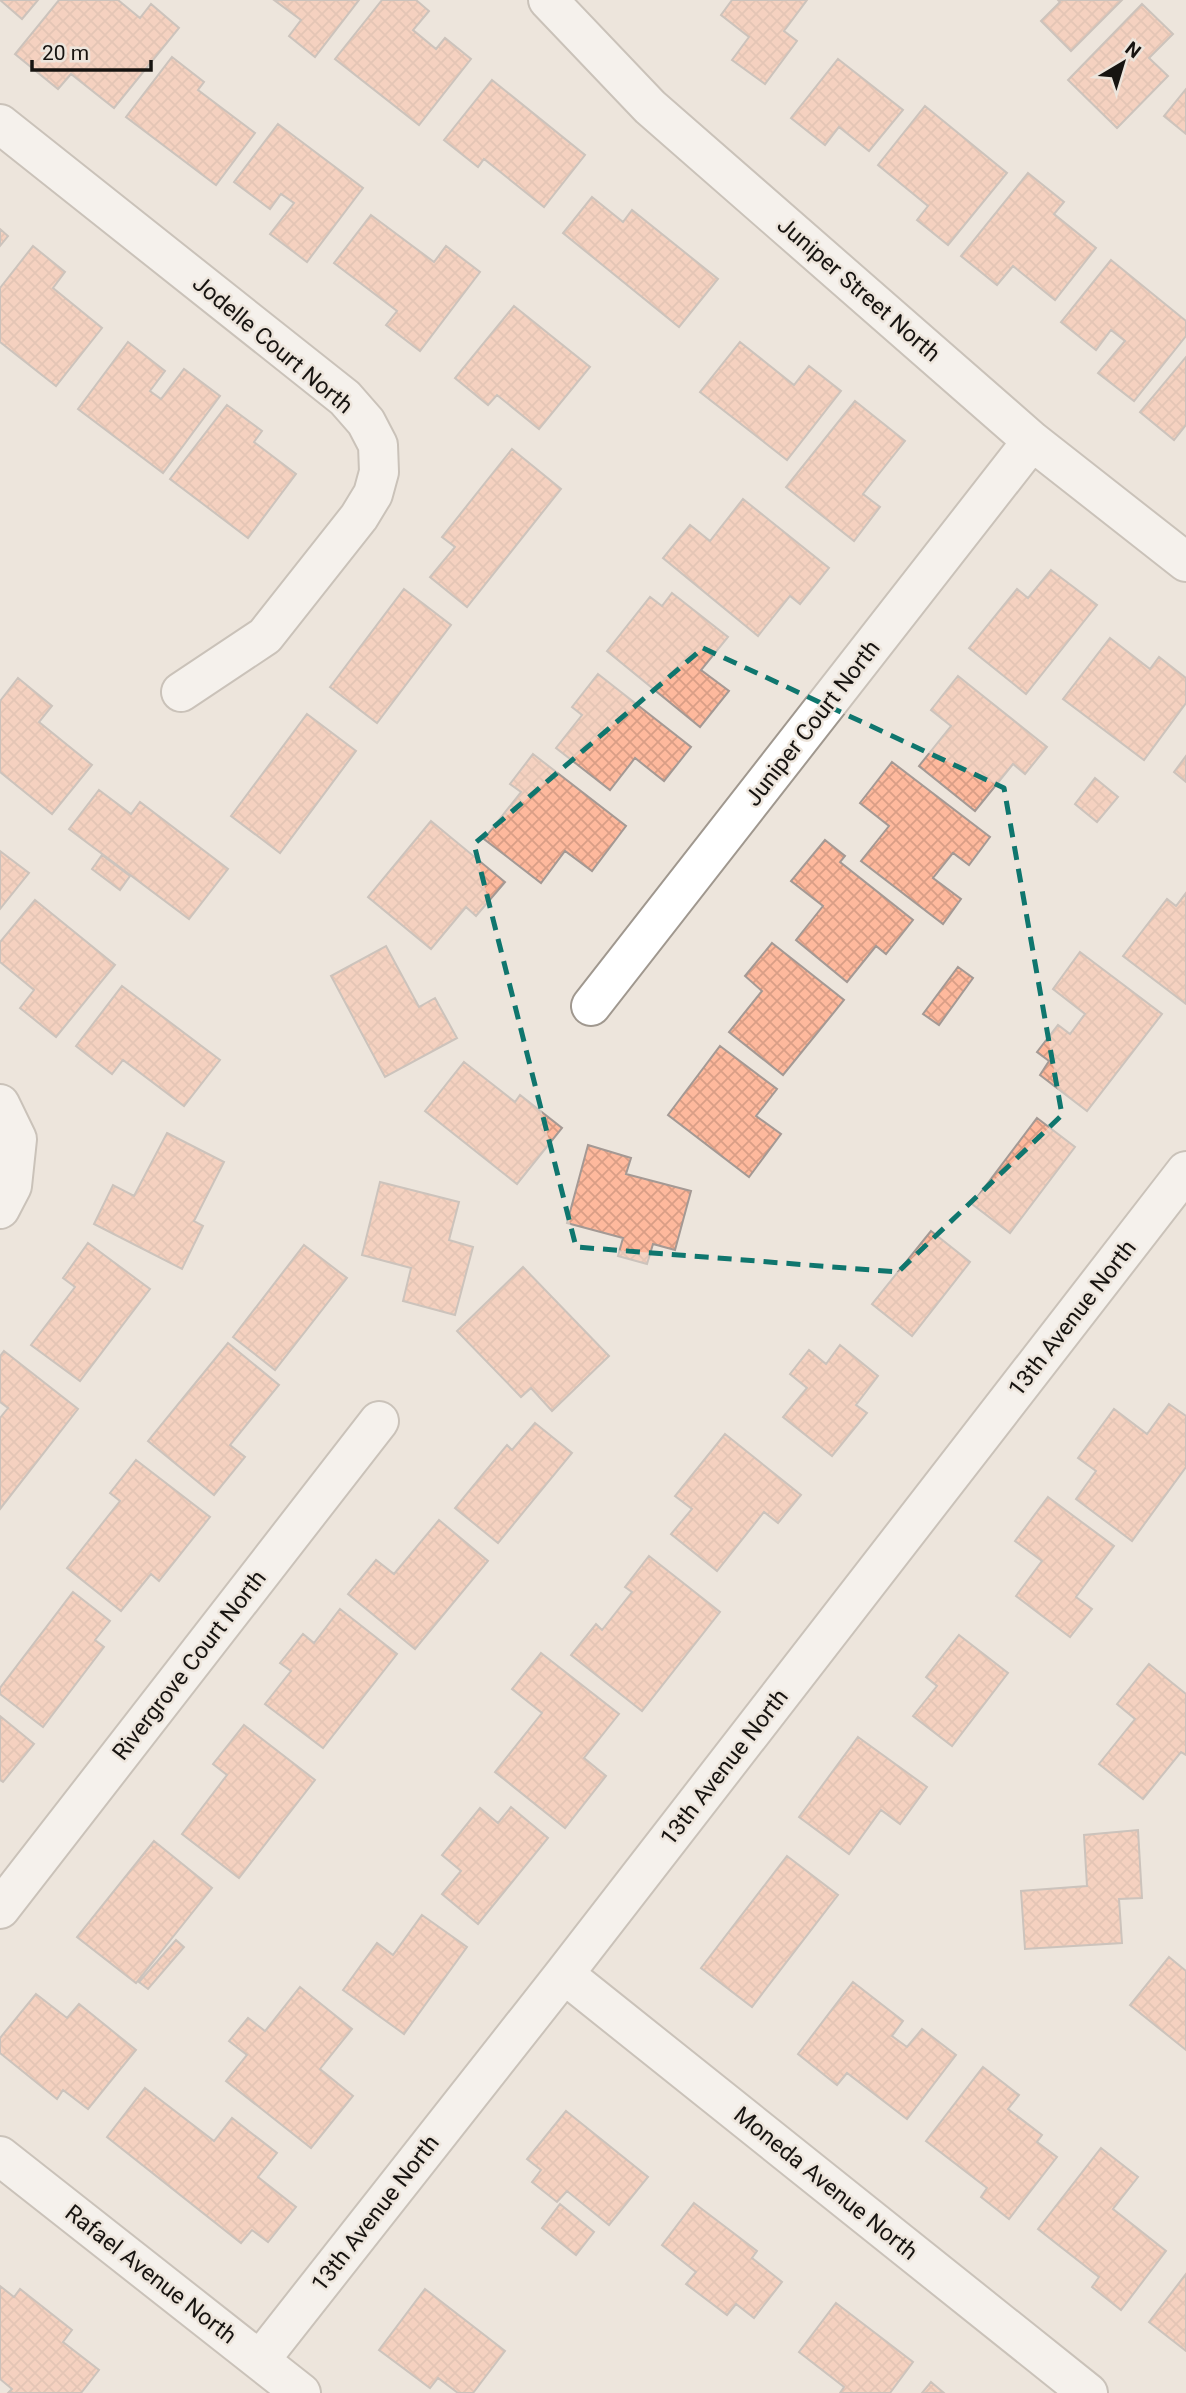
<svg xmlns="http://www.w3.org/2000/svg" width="1186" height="2393" viewBox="0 0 1186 2393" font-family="Roboto,sans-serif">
	<defs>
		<pattern id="building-cross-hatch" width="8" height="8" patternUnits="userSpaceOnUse" patternTransform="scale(1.75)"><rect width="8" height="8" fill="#feb99d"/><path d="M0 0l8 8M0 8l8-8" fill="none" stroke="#d99e86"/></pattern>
	</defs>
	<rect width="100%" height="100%" fill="#ede5dc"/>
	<!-- building -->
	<path fill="url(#building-cross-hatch)" stroke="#a49994" stroke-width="2" d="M0 0H38L22 19Z
		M59 0H118L140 18 151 4 179 28 114 108 71 74 58 89 15 54Z
		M274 0H359L315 57 289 36 301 20Z
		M382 0H416L429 11 413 30 436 49 445 38 471 59 419 125 335 59Z
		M732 0H807L784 31 797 41 765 84 732 60 749 37 721 15Z
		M1058 0H1122L1071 51 1041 21 1060 2Z
		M1142 4 1173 34 1149 58 1168 76 1117 128 1068 80Z
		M172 57 204 82 198 90 255 133 216 185 126 117Z
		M838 59 903 110 869 151 839 127 825 145 791 118Z
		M492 80 585 155 544 207 484 159 478 167 444 140Z
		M1186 89V134L1164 116Z
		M925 106 1007 173 948 245 917 220 928 206 878 165Z
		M278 124 363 188 307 262 270 234 294 203 281 194 270 209 234 182Z
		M1028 173 1064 202 1054 214 1096 248 1055 300 1013 266 997 285 961 256Z
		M592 197 623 222 632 210 718 279 679 327 563 233Z
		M371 215 434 262 446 246 480 272 420 351 386 325 397 311 334 263Z
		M0 229 8 236 0 246Z
		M33 246 65 272 53 288 102 328 56 386 0 342V288Z
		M1111 260 1186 321V336L1134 401 1098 373 1125 341 1111 330 1096 350 1061 322Z
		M514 306 590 367 539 429 497 395 488 405 455 378Z
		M128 342 165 371 150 391 161 399 184 369 220 396 163 473 78 409Z
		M740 342 794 385 809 366 841 391 787 460 700 392Z
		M1186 357V425L1174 440 1140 412Z
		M855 401 905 441 863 494 880 507 854 541 786 487Z
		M227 405 262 431 254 442 296 474 248 538 170 479Z
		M512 449 561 489 467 607 430 577 455 547 442 537Z
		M743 499 829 568 800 604 790 596 758 636 663 558 690 525 710 541Z
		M1051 570 1097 605 1026 694 969 648 1017 589 1028 598Z
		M404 589 451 625 377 723 330 687Z
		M672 593 728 637 701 670 729 691 700 727 607 651 650 597 662 606Z
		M1110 638 1150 669 1159 657 1186 678V703L1144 760 1063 699Z
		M598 674 691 747 664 781 635 758 610 790 556 748 582 715 572 707Z
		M958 676 1047 747 1025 774 1013 764 975 811 919 766 951 726 931 710Z
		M18 678 52 706 39 722 92 765 52 814 0 772V701Z
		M307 714 356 751 280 853 231 816Z
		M533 754 626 826 592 871 565 851 541 883 484 839 521 792 510 784Z
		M1186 756V782L1174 772Z
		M892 762 990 837 969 865 953 853 933 878 961 899 943 924 861 861 889 826 860 803Z
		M1095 778 1118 797 1097 822 1075 804Z
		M99 790 131 814 140 802 228 869 189 919 69 829Z
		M431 821 505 882 476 916 466 907 431 949 368 897Z
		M825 840 845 856 840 862 913 920 886 954 876 946 847 982 796 940 823 906 791 881Z
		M0 851 29 873 0 909Z
		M102 855 130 876 120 890 92 869Z
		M1186 893V1004L1123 956 1167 899 1176 906Z
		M35 900 115 965 56 1037 20 1008 34 990 0 962V942Z
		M772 943 844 1000 783 1075 729 1032 762 991 745 976Z
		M386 946 419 1007 435 998 457 1038 385 1077 331 976Z
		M1080 952 1162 1014 1087 1111 1040 1075 1049 1061 1037 1052 1058 1025 1070 1034 1085 1014 1053 989Z
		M958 967 973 978 939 1025 923 1014Z
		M122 986 220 1060 184 1106 123 1060 112 1074 76 1046Z
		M720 1046 777 1089 756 1116 781 1134 749 1177 668 1115Z
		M464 1062 515 1102 520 1095 562 1128 517 1184 425 1111Z
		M1037 1118 1075 1147 1010 1233 972 1204Z
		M167 1133 224 1162 194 1221 203 1226 182 1269 94 1224 113 1185 134 1196Z
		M588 1145 631 1158 626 1174 691 1191 675 1250 653 1244 647 1264 618 1256 623 1238 567 1223Z
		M380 1182 459 1202 449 1240 473 1247 455 1315 403 1301 411 1268 362 1255Z
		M931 1231 970 1262 912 1336 872 1304Z
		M88 1243 150 1289 80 1381 31 1345 75 1287 63 1278Z
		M304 1245 347 1278 275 1370 233 1337Z
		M523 1267 609 1356 552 1411 531 1388 521 1397 457 1331Z
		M228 1343 279 1385 230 1445 245 1457 214 1495 148 1441Z
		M840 1345 878 1376 856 1405 867 1413 832 1456 783 1417 807 1388 790 1374 809 1350 826 1364Z
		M4 1351 78 1409 0 1509V1418L8 1408 0 1402V1356Z
		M1169 1404 1186 1416V1467L1132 1541 1076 1499 1096 1471 1078 1458 1114 1409 1147 1434Z
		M535 1423 572 1453 498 1543 455 1508 507 1445 512 1450Z
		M725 1434 801 1495 778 1523 764 1512 717 1571 671 1534 692 1509 675 1496Z
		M136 1460 210 1517 159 1581 151 1574 121 1611 67 1568 120 1501 110 1493Z
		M1048 1497 1114 1546 1076 1597 1092 1609 1070 1637 1016 1596 1042 1561 1015 1541Z
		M439 1520 488 1561 415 1649 348 1594 376 1560 394 1574Z
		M649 1556 720 1612 642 1711 571 1655 596 1624 602 1630 632 1592 625 1587Z
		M73 1592 110 1621 95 1640 104 1647 43 1727 0 1694V1688Z
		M340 1609 397 1654 323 1748 265 1704 291 1671 280 1663 303 1634 314 1643Z
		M959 1635 1008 1673 952 1746 913 1716 937 1686 926 1677Z
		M541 1653 619 1714 584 1758 606 1776 565 1828 495 1772 542 1713 512 1689Z
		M1149 1664 1186 1694V1755L1181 1752 1143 1799 1099 1764 1135 1719 1117 1704Z
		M0 1716 34 1744 3 1782 0 1780Z
		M244 1725 315 1780 239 1878 182 1834 227 1775 213 1764Z
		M858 1737 927 1787 900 1824 881 1810 849 1854 799 1817Z
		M511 1807 548 1838 478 1924 442 1894 461 1871 442 1855 480 1808 498 1823Z
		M1138 1830 1142 1898 1119 1899 1122 1943 1025 1949 1021 1891 1087 1886 1084 1835Z
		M154 1841 212 1888 136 1983 77 1937Z
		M787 1856 838 1895 752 2007 701 1968Z
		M422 1915 467 1947 404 2034 343 1990 377 1943 393 1955Z
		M176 1940 184 1947 148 1989 139 1982Z
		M1169 1957 1186 1971V2050L1130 2005Z
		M853 1982 903 2021 892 2036 907 2047 922 2029 956 2055 907 2119 847 2073 837 2085 798 2054Z
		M300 1987 352 2029 320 2069 353 2096 311 2148 226 2081 247 2055 229 2041 248 2018 265 2031Z
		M36 1994 67 2018 79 2004 136 2050 88 2109 63 2090 57 2099 0 2053V2038Z
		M983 2067 1019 2095 1008 2109 1042 2135 1037 2142 1057 2157 1009 2219 981 2197 987 2188 926 2141Z
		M145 2088 214 2141 232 2118 277 2153 258 2177 296 2207 268 2242 252 2230 241 2243 107 2137Z
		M566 2111 648 2177 609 2225 567 2191 557 2202 532 2182 541 2170 527 2159Z
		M1101 2148 1138 2177 1113 2209 1166 2251 1121 2310 1092 2287 1099 2277 1038 2229Z
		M694 2203 757 2251 752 2258 782 2282 754 2318 736 2304 727 2315 686 2284 696 2272 662 2245Z
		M560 2204 594 2232 576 2255 542 2228Z
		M1186 2274V2351L1149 2322Z
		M0 2286 14 2297 20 2289 72 2330 63 2342 99 2370 81 2393H8L12 2389 0 2379Z
		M425 2289 505 2351 473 2393H458L438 2378 430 2388 379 2350Z
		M836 2303 913 2362 890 2393H840L844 2387 799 2352Z
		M931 2382 944 2393H922Z"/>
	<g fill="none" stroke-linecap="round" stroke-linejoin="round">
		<defs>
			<path id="minor" d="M548 0 650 107 1032 441 1186 562
				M0 124 345 398 366 422 378 445 379 472 373 494 359 517 265 636 181 692
				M591 1006 1032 441
				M0 1104 17 1139 12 1186 0 1209
				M0 1909 379 1421
				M564 1974 1088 2393
				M0 2156 301 2393
				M260 2360 564 1974 1186 1171"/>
		</defs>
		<!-- minor casing -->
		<use href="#minor" stroke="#a0988f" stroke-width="42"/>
		<!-- minor -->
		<use href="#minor" stroke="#fff" stroke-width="38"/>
	</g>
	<!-- marked area -->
	<path d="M0 0H1186V2393H0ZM703 648 1004 788 1062 1115 898 1272 576 1247 474 844Z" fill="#ede5dc" fill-opacity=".55" fill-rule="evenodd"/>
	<path fill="none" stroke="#0f766e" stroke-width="5" stroke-dasharray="14 9" stroke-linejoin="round" d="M703 648 1004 788 1062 1115 898 1272 576 1247 474 844Z"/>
	<g text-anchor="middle" stroke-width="5" stroke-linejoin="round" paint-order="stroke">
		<!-- street labels -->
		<g font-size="23" fill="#171411" stroke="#ede5dc">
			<text transform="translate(859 289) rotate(41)" y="8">Juniper Street North</text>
			<text transform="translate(273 344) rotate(40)" y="8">Jodelle Court North</text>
			<text transform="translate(812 723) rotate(-52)" y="8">Juniper Court North</text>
			<text transform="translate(1072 1318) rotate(-52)" y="8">13th Avenue North</text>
			<text transform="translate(189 1665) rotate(-52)" y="8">Rivergrove Court North</text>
			<text transform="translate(724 1767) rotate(-52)" y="8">13th Avenue North</text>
			<text transform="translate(826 2183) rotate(39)" y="8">Moneda Avenue North</text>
			<text transform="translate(375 2213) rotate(-52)" y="8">13th Avenue North</text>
			<text transform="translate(151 2274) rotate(38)" y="8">Rafael Avenue North</text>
		</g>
	</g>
	<!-- north arrow -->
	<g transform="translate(1123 63) rotate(38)" stroke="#ede5dc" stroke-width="5" paint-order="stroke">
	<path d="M0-5L12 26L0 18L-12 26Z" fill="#171411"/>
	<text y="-10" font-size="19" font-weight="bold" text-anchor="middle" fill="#171411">N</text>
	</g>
	<!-- scale -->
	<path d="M32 60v10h119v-10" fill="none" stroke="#171411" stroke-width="3.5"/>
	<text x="42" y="60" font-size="21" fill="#171411" stroke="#ede5dc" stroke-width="5" paint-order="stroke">20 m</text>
</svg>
